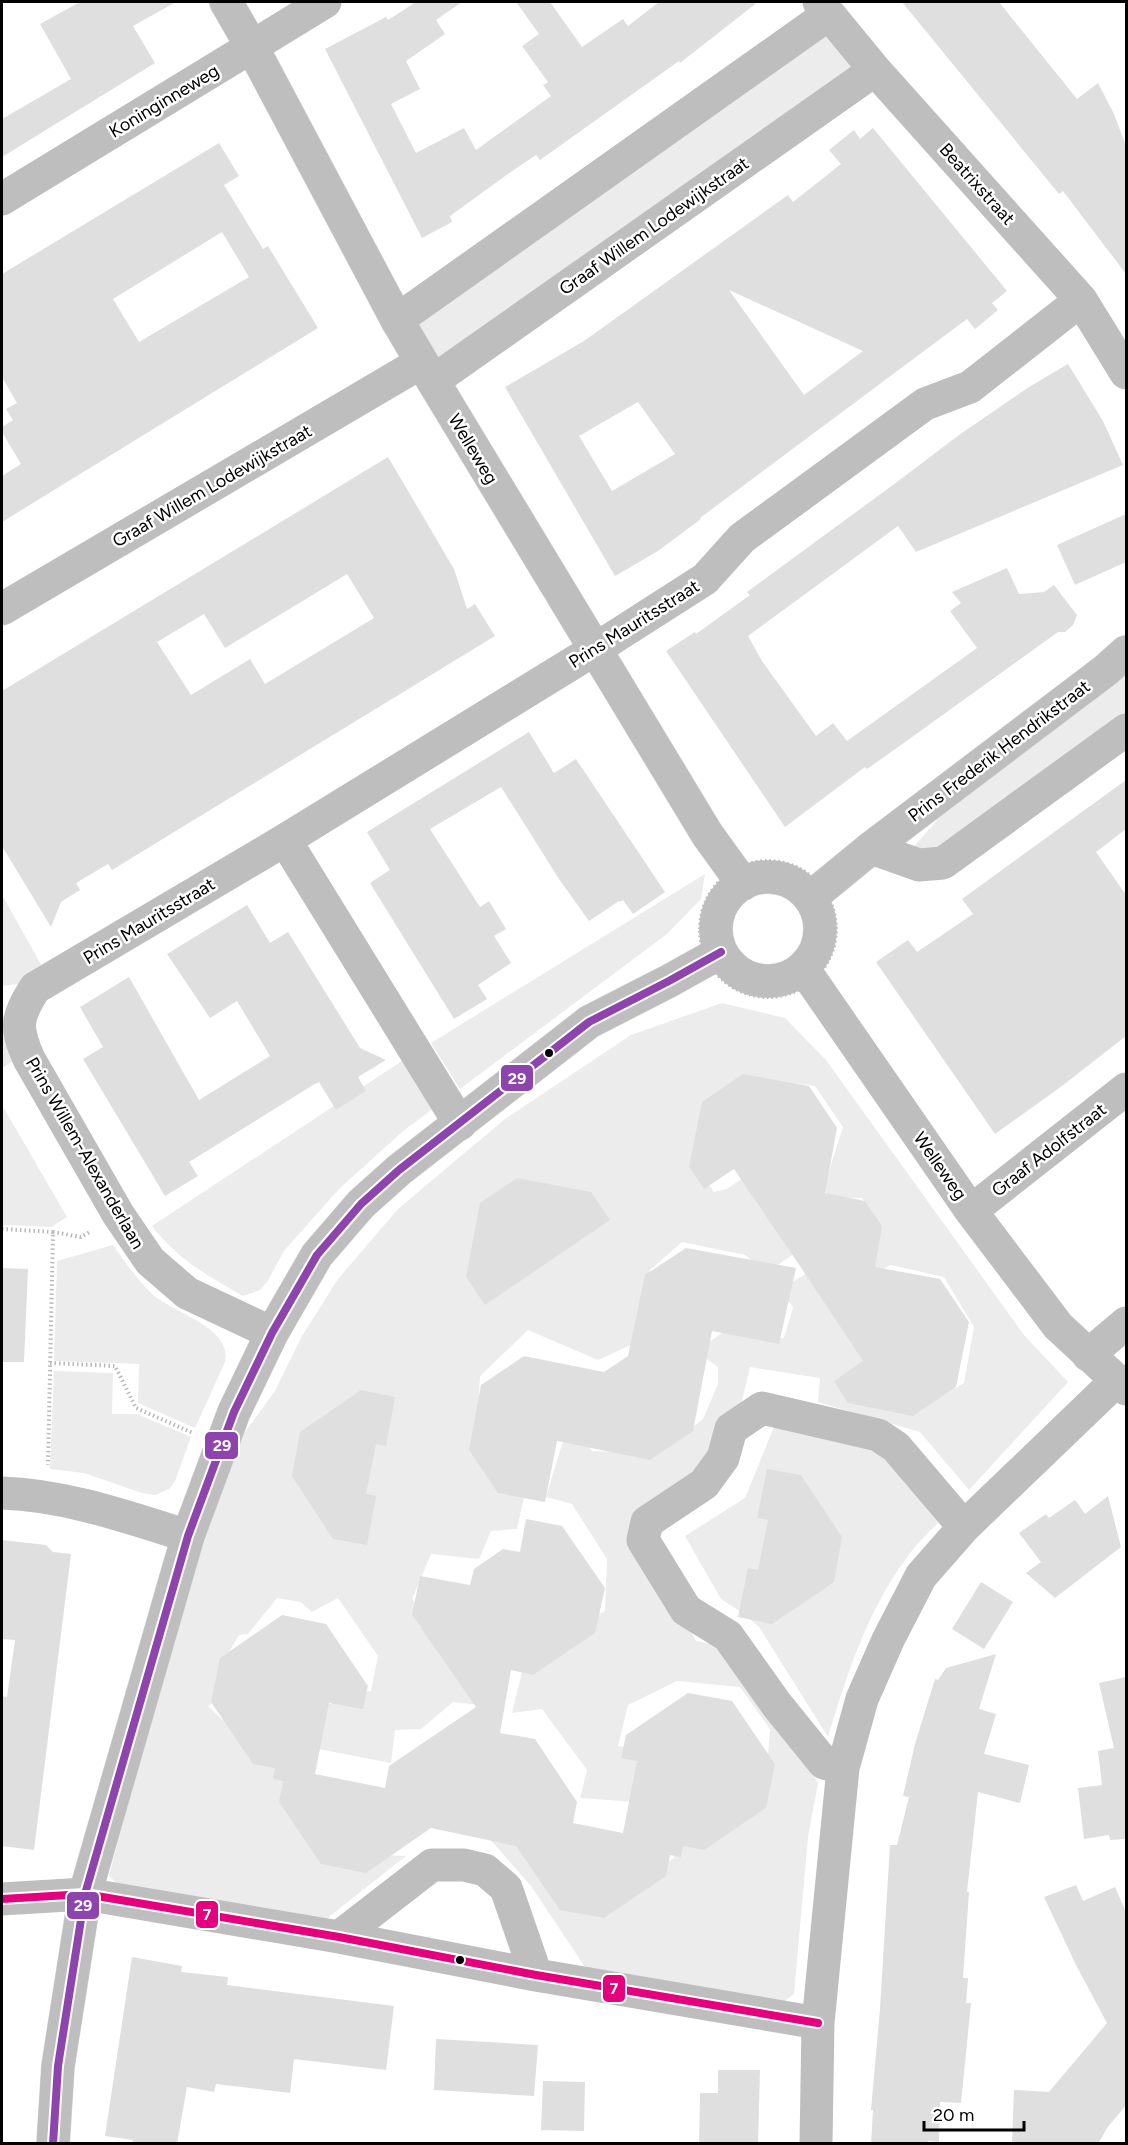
<svg xmlns="http://www.w3.org/2000/svg" width="1128" height="2145" viewBox="0 0 1128 2145" font-family="Figtree,sans-serif">
	<rect width="100%" height="100%" fill="#fff"/>
	<!-- green -->
	<path fill="#ececec" d="M820 35 833 36 861 71 443 370 416 323Z
		M1126 675V713L930 854 910 851 966 787Z
		M705 874 701 899 667 934 460 1089 431 1043Z
		M2 895 43 968 18 984 2 986Z
		M722 1003 785 1018 826 1060 1024 1335 1068 1382 969 1490 920 1432 818 1402 820 1378 750 1367 727 1462 635 1524 696 1641 730 1648 744 1664 818 1783 808 1837 794 1994 781 2004 587 1970 531 1886 488 1837 496 1810 620 1894 674 1858 679 1817 766 1784 770 1729 740 1687 677 1681 628 1705 618 1746 658 1752 650 1803 580 1798 587 1770 542 1709 512 1713 528 1648 605 1611 607 1559 572 1504 546 1497 562 1444 577 1433 592 1451 657 1454 703 1419 718 1384V1367L703 1356 705 1345 722 1333 784 1338 793 1307 779 1290 809 1272 860 1356 916 1411 964 1383 974 1327 944 1277 891 1265 871 1276 880 1226 862 1198 833 1199 823 1190 843 1127 815 1086 756 1078 697 1169 714 1192 727 1189 747 1175 796 1252 767 1273 745 1255 682 1242 650 1270 635 1343 598 1360 528 1330 480 1376 476 1443 527 1484 517 1529 491 1531 479 1559 431 1554 412 1599 458 1665 480 1705 453 1702 421 1729 395 1730 391 1763 303 1746 305 1705 332 1704 333 1694 371 1691 378 1656 338 1598 312 1612 301 1602 277 1598 248 1634 239 1635 224 1660 227 1693 208 1706 258 1754H286L349 1854 406 1856 320 1924 124 1890 109 1876 183 1590 231 1451 275 1391 302 1336 338 1279 398 1209 505 1119 631 1035Z
		M2 1014 5 1018 15 1060 2 1068Z
		M405 1059 435 1107 402 1132 338 1190 284 1251 267 1282 260 1290 243 1296C207 1275 178 1260 152 1226Z
		M2 1105 67 1217 51 1227 2 1225Z
		M113 1245C125 1262 137 1279 151 1293 172 1313 233 1327 225 1362L195 1428 138 1403 139 1364 54 1361 57 1261Z
		M54 1371 113 1373 112 1414H137L191 1437 175 1481 169 1489 155 1495 142 1493 84 1473 50 1469Z
		M776 1422 888 1450 950 1511C935 1526 918 1541 906 1559 868 1609 846 1677 828 1737L759 1627 743 1613 721 1599 685 1536 745 1498Z"/>
	<!-- building -->
	<path fill="#dfdfdf" fill-rule="evenodd" d="M80 2H176L133 26 155 63 2 157V119L71 79 40 24Z
		M416 2H462L436 20 445 34 406 61 420 89 391 104 416 153 464 128 476 150 551 96 543 85 548 82 522 46 539 34 516 2H550L582 47 623 19 628 26 659 2H758L680 63 679 61 540 160 536 155 515 169 450 216 452 222 422 238 325 49 386 17 388 20Z
		M902 2H999L1077 99 1098 83 1114 114 1126 146V274L1063 191 1059 194Z
		M873 128 1007 291 992 303 998 310 975 329 967 319 700 518 701 519 658 551 615 576 505 387 584 341 788 195 793 202 841 164 829 150 854 130 860 139ZM729 290 863 351 804 395ZM638 402 675 454 612 491 579 436Z
		M219 143 239 176 224 185 263 249 268 246 318 328 2 522V476L21 464 2 432V427L13 420 6 409 17 403 2 377V274ZM222 232 249 277 139 342 113 299Z
		M1068 364 1103 421 1123 465 916 552 898 526 748 636 762 661 816 736 833 723 847 741 977 648 950 611 961 603 952 592 1007 568 1019 594 1044 592 1054 585 1077 615 1073 625 1065 632H1058L894 750 867 769 865 767 785 827 666 651 695 632 696 634 750 595 747 592 897 482 959 435 1029 387Z
		M388 457 454 569 467 609 475 604 495 636 112 870 108 864 76 883 80 890 61 902 51 927 2 846V691ZM347 574 374 618 265 684 250 659 191 695 157 642 204 614 225 648Z
		M1126 514V562L1075 585 1057 545Z
		M529 732 554 773 576 759 665 892 633 914 623 900 620 902 619 901 589 921 559 879 501 787 430 829 480 907 489 901 506 929 494 936 511 963 478 985 487 999 454 1019 370 883 390 870 367 832Z
		M1126 780V829L1096 852 1126 895V1036L1062 1086 995 1134 876 962 908 940 917 952 973 914 962 899Z
		M247 905 270 943 288 932 360 1048 386 1060 358 1077 366 1091 336 1110 319 1082 313 1085 189 1162 198 1176 165 1196 83 1059 103 1047 80 1007 129 977 199 1100 270 1056 237 1001 210 1018 167 954Z
		M743 1074 809 1086 837 1128 825 1193 865 1201 882 1226 875 1267 940 1279 969 1322 956 1387 913 1416 848 1403 834 1381 863 1361 802 1269 734 1169 704 1189 689 1167 702 1102Z
		M517 1178 591 1192 610 1220 485 1305 466 1277 480 1203Z
		M686 1248 796 1268 779 1344 712 1331 693 1431 650 1460 557 1441 545 1502 498 1493 469 1450 481 1385 524 1356 604 1372 628 1356 645 1275Z
		M2 1268 28 1269 24 1362H2Z
		M361 1390 395 1397 386 1446 376 1444 366 1494 376 1496 367 1545 333 1539 292 1476 300 1432Z
		M767 1469 801 1475 842 1537 834 1582 772 1624 738 1617 748 1568 758 1570 768 1520 757 1518Z
		M1108 1496 1121 1547 1055 1598 1026 1573 1041 1562 1019 1533 1046 1514 1049 1518 1075 1500 1085 1514Z
		M526 1519 562 1526 605 1588 595 1633 533 1675 511 1670 500 1733 535 1739 577 1802 573 1823 623 1833 637 1761 621 1758 626 1735 688 1693 732 1701 775 1764 766 1808 704 1850 683 1846 681 1857 670 1855 666 1876 604 1918 560 1910 516 1846 431 1828 366 1873 321 1864 279 1802 283 1781 273 1779 275 1768 253 1764 211 1702 220 1658 282 1615 326 1624 368 1686 363 1709 329 1703 315 1774 385 1788 389 1766 476 1707 412 1615 420 1576 470 1585 474 1569 503 1549 520 1552Z
		M2 1540 46 1545 53 1552 71 1554 34 1850 2 1846V1696L7 1697 15 1640 2 1639Z
		M981 1582 1013 1602 984 1649 952 1629Z
		M996 1654 979 1709 996 1714 984 1754 1029 1765 1020 1803 978 1792 967 1892H969L963 1978H968L966 2003H971L961 2103 940 2102 939 2142 928 2141V2144H871L873 2110H871L880 2009 890 1845H897L909 1797 903 1796 915 1744 935 1679 938 1680 946 1668Z
		M1126 1677V1839L1110 1840 1109 1835 1084 1839 1078 1788 1102 1785 1098 1751 1114 1748 1099 1683Z
		M1076 1885 1083 1901 1115 1887 1126 1912V2105L1107 2128 1098 2144H1012L1014 2090 1049 2092 1107 2023 1076 1965 1044 1897Z
		M132 1957 182 1966 181 1972 228 1977 227 1985 394 2006 386 2070 294 2059 290 2093 216 2084 214 2092 187 2087 177 2144H132L133 2140 105 2136Z
		M436 2039 538 2045 534 2096 434 2090Z
		M718 2070H760L758 2144H699L700 2093H718Z
		M543 2081 585 2082 584 2131 541 2130Z"/>
	<g fill="none" stroke-linecap="round" stroke-linejoin="round">
		<defs>
			<path id="major" d="M226 2 252 47 397 320 433 381 707 834 743 884
				M716 929a52 52 0 1 1 104 0a52 52 0 1 1-104 0Z
				M810 898 871 848 1106 670 1126 652
				M53 2144 58 2066 85 1894 188 1536 234 1412 272 1333 317 1255 361 1204 399 1170 589 1022 669 981 721 952"/>
		</defs>
		<!-- major casing -->
		<use href="#major" stroke="#dbdbdb" stroke-width="34"/>
		<!-- path -->
		<path stroke="#b9b9b9" stroke-width="4" stroke-dasharray="1.5 3" stroke-linecap="butt" d="M700 929a68 68 0 1 1 136 0a68 68 0 1 1-136 0Z
			M2 1229 53 1232 48 1465
			M53 1232 81 1237 90 1232
			M50 1363 115 1366 136 1408 193 1433"/>
		<!-- minor -->
		<path stroke="#bebebe" stroke-width="33" d="M819 2 875 70 1081 300 1126 373
			M2 199 325 2
			M397 320 829 14
			M433 381 875 70
			M2 609 422 362
			M285 840 460 1124
			M871 848 919 865 943 863 1126 730
			M803 968 971 1211 1058 1326 1126 1389
			M971 1211 1126 1089
			M272 1333 187 1293 150 1261 118 1214 29 1059C15 1027 16 1018 35 988L285 840 594 650 705 579 742 538 925 404 970 387 1081 300
			M1088 1355 1126 1323
			M2 1493C65 1495 127 1517 188 1536
			M843 1768 824 1763 777 1705 728 1636 686 1610 643 1540 647 1522 704 1484 723 1458 731 1429 762 1408 878 1435 896 1447 964 1527
			M2 1899 85 1894 339 1937 536 1975 818 2023
			M339 1937 432 1865H464L485 1870 506 1888 536 1975
			M816 2144 818 2023 843 1768 862 1699 888 1640 921 1576 964 1527 1116 1381"/>
		<!-- major -->
		<use href="#major" stroke="#bebebe" stroke-width="33"/>
		<defs>
			<path id="bus-1" d="M2 1899 85 1894 339 1937 536 1975 818 2023"/>
			<path id="bus-2" d="M53 2144 58 2066 85 1894 188 1536 234 1412 272 1333 317 1255 361 1204 399 1170 589 1022 669 981 721 952"/>
		</defs>
		<!-- bus-1 casing -->
		<use href="#bus-1" stroke="#fff" stroke-width="12"/>
		<!-- bus-2 casing -->
		<use href="#bus-2" stroke="#fff" stroke-width="12"/>
		<!-- bus-1 -->
		<use href="#bus-1" stroke="#e5007d" stroke-width="8"/>
		<!-- bus-2 -->
		<use href="#bus-2" stroke="#8e44ad" stroke-width="8"/>
	</g>
	<!-- markers -->
	<g fill="#000" stroke="#fff" stroke-width="2">
		<circle cx="549" cy="1053" r="5"/>
		<circle cx="460" cy="1960" r="5"/>
	</g>
	<g text-anchor="middle" stroke-width="5" stroke-linejoin="round" paint-order="stroke">
		<!-- street labels -->
		<g font-size="18" fill="#000" stroke="#fff">
			<text transform="translate(164 101) rotate(-31)" y="6">Koninginneweg</text>
			<text transform="translate(977 184) rotate(48)" y="6">Beatrixstraat</text>
			<text transform="translate(654 226) rotate(-35)" y="6">Graaf Willem Lodewijkstraat</text>
			<text transform="translate(473 449) rotate(59)" y="6">Welleweg</text>
			<text transform="translate(212 486) rotate(-30)" y="6">Graaf Willem Lodewijkstraat</text>
			<text transform="translate(634 624) rotate(-32)" y="6">Prins Mauritsstraat</text>
			<text transform="translate(999 751) rotate(-37)" y="6">Prins Frederik Hendrikstraat</text>
			<text transform="translate(149 921) rotate(-31)" y="6">Prins Mauritsstraat</text>
			<text transform="translate(1049 1150) rotate(-38)" y="6">Graaf Adolfstraat</text>
			<text transform="translate(85 1153) rotate(60)" y="6">Prins Willem-Alexanderlaan</text>
			<text transform="translate(940 1166) rotate(55)" y="6">Welleweg</text>
		</g>
	</g>
	<g stroke="#fff" stroke-width="2">
		<rect x="500" y="1064" width="34" height="28" rx="6" fill="#8e44ad"/>
		<rect x="204" y="1431" width="35" height="29" rx="6" fill="#8e44ad"/>
		<rect x="66" y="1891" width="34" height="29" rx="6" fill="#8e44ad"/>
		<rect x="195" y="1900" width="24" height="29" rx="6" fill="#e5007d"/>
		<rect x="602" y="1974" width="24" height="29" rx="6" fill="#e5007d"/>
	</g>
	<g font-size="16" text-anchor="middle" font-weight="bold" fill="#fff">
		<text x="517" y="1084">29</text>
		<text x="222" y="1451">29</text>
		<text x="83" y="1911">29</text>
		<text x="207" y="1920">7</text>
		<text x="614" y="1994">7</text>
	</g>
	<!-- border -->
	<rect width="1128" height="2145" fill="none" stroke="#000000" stroke-width="6"/>
	<!-- scale -->
	<path d="M924 2121v9h100v-9" fill="none" stroke="#000000" stroke-width="3"/>
	<text x="933" y="2121" font-size="18" fill="#000000" stroke="#ffffff" stroke-width="4.5" paint-order="stroke">20 m</text>
</svg>
